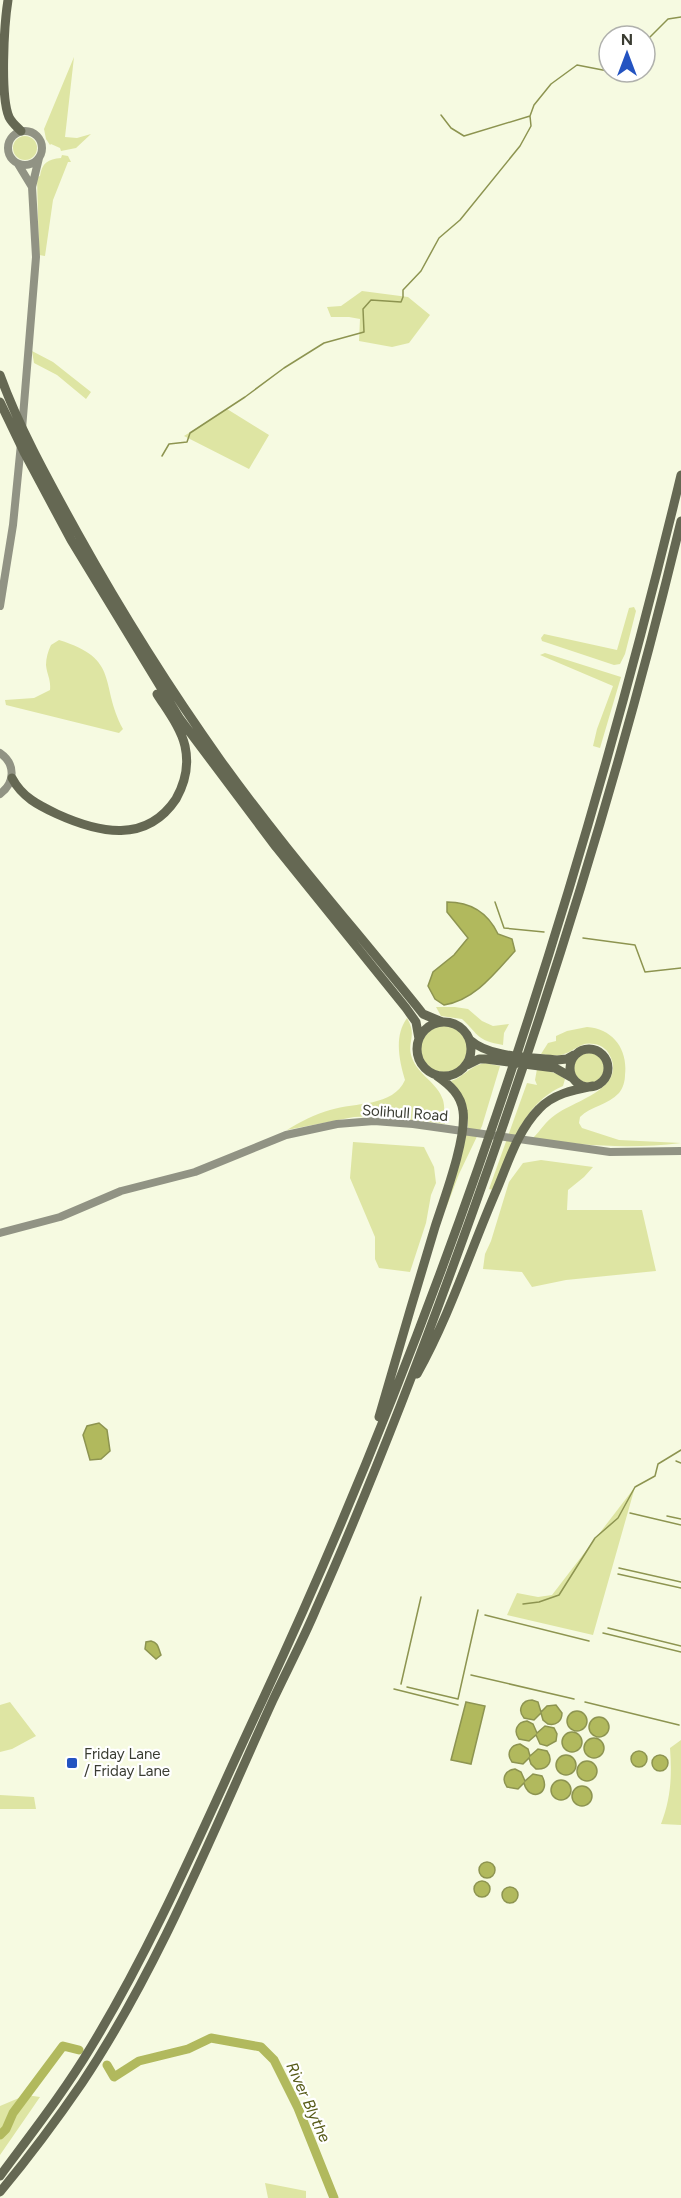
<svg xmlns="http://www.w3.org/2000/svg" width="681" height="2198" viewBox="0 0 681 2198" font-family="Figtree,sans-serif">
	<rect width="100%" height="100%" fill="#f6fae1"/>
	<!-- green -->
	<path fill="#dee5a3" d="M74 57 65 137 77 138 91 134 76 148 61 151 60 148 51 144 50 145 46 139 44 129Z
		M13 148a12 12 0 1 1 24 0a12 12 0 1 1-24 0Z
		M62 155 68 156 71 162H68L53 200 45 256 39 255 37 177 40 176C42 163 48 159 61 158Z
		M362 291 408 297 430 315 409 343 392 347 359 341 360 319 349 317H331L327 307 341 306Z
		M32 351 53 362 91 392 86 399 57 375 34 363Z
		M227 409 269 435 249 469 184 436Z
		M634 607 636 611 625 654 620 664 614 665 542 641 541 638 544 634 617 650 629 608Z
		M59 640C121 659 99 684 123 729L119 733 6 705 5 700 34 698 50 690C51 679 47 675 46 665 46 658 48 651 51 645Z
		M545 653 621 677 600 748 593 746 597 729 613 686 540 655Z
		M436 1007H455L468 1009 482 1021 493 1026 509 1024 504 1033 503 1045C476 1040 480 1036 462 1019L441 1016Z
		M407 1018C418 1037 406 1041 412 1058 418 1075 438 1083 443 1100 445 1107 444 1116 445 1124L378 1116 354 1117 287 1130C300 1122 315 1114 330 1110 356 1102 393 1107 405 1080 399 1060 394 1036 407 1018Z
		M421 1049a23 23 0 1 1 46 0a23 23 0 1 1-46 0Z
		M587 1027C613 1029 628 1049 625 1075 625 1081 623 1088 619 1093 608 1105 591 1106 580 1117L579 1123 582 1128 619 1140 681 1143C632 1149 581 1146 533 1138 541 1130 546 1121 555 1115 574 1101 624 1089 611 1058 608 1050 602 1045 594 1044 581 1041 575 1051 564 1054 557 1057 549 1055 541 1054L548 1043 556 1041V1036L567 1031Z
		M574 1068a15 15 0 1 1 30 0a15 15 0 1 1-30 0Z
		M485 1063 500 1066 482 1126 459 1174 445 1211 468 1127C468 1107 464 1096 451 1081 464 1077 471 1065 485 1063Z
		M537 1069C548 1071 556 1072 565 1079L563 1086C521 1104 510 1151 493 1190L489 1189 527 1083 537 1085 535 1080Z
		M353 1142 424 1147 434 1167 436 1183 431 1195 426 1223 410 1272 379 1268 375 1259V1237L350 1178Z
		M541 1160 593 1167 584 1177 568 1190 567 1210H642L656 1271 566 1280 532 1287 522 1272 483 1269 485 1254 491 1241 509 1182 523 1163Z
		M635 1487 593 1635 507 1615 517 1593 538 1597 552 1595Z
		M10 1702 36 1736 12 1749 0 1752V1705Z
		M681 1740V1825L661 1824C671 1798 672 1776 670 1748Z
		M0 1795 34 1797 36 1809H0Z
		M26 2095 40 2097 0 2155V2106Z
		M265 2183 306 2191V2198H268Z"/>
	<!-- water -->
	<path fill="#b1b95d" stroke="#8d9450" stroke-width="1.5" d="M447 902C471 902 488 913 498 934L512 939 515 951C495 973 475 1000 444 1005L435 999 428 986 433 972 454 955 468 938 447 912Z
		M99 1423 107 1430 110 1451 101 1459 90 1460 83 1435 87 1426Z
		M151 1641C159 1643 158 1648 161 1655L156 1659 145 1649 146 1642Z
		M532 1700 538 1702 541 1712 547 1706 556 1705 562 1713C562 1721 556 1726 548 1724L543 1720 541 1713 534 1720 524 1718C517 1710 522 1700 532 1700Z
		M466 1702 485 1706 471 1764 451 1760Z
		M567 1721a10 10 0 1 1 20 0a10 10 0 1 1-20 0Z
		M589 1727a10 10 0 1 1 20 0a10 10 0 1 1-20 0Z
		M527 1721 533 1724 537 1733 545 1726 554 1728 557 1734 556 1741 547 1746 540 1744 536 1735 529 1741 519 1739C513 1731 517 1722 527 1721Z
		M562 1742a10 10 0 1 1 20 0a10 10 0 1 1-20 0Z
		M584 1748a10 10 0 1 1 20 0a10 10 0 1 1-20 0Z
		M520 1744 528 1749 530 1756 538 1749 547 1751C554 1761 548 1770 536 1769L531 1764 529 1758 523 1764 512 1762C506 1754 510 1745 520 1744Z
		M631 1759a8 8 0 1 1 16 0a8 8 0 1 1-16 0Z
		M556 1765a10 10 0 1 1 20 0a10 10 0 1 1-20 0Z
		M652 1763a8 8 0 1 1 16 0a8 8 0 1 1-16 0Z
		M577 1771a10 10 0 1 1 20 0a10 10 0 1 1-20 0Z
		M515 1769 521 1772 525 1781 533 1774 542 1776C552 1794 529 1803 524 1783L518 1789 507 1787C501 1779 505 1770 515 1769Z
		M551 1790a10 10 0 1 1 20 0a10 10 0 1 1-20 0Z
		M572 1796a10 10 0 1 1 20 0a10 10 0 1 1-20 0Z
		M479 1870a8 8 0 1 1 16 0a8 8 0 1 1-16 0Z
		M474 1889a8 8 0 1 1 16 0a8 8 0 1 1-16 0Z
		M502 1895a8 8 0 1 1 16 0a8 8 0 1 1-16 0Z"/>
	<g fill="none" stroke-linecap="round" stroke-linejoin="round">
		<!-- stream -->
		<path stroke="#8d9450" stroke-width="1.5" d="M645 42 668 19 681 17
			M441 115 451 128 464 136 530 116
			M162 456 169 444 187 442 190 433 245 397 284 368 324 343 364 332 363 309 371 300 401 302 403 297V290L421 271 439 238 460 220 520 146 531 126 530 116 534 105 551 84 577 65 613 72
			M495 902 504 928 544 932
			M583 938 635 945 645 972 681 968
			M676 1461 681 1463
			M630 1513 681 1525
			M667 1516 681 1519
			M619 1568 681 1582
			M618 1574 681 1588
			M523 1604 539 1602 559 1595 595 1538 618 1518 635 1487 655 1476 658 1464 681 1450
			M485 1615 589 1641
			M608 1628 681 1646
			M603 1633 681 1652
			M471 1675 574 1699
			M401 1684 421 1597
			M407 1687 458 1699 478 1610
			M394 1689 458 1705
			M585 1702 679 1725"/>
		<!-- river -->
		<path stroke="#b1b95d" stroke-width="9" d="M107 2065 114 2077 139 2061 188 2049 211 2038 261 2047 274 2060 298 2108 334 2198
			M0 2135 6 2129 13 2113 63 2046 79 2050"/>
		<!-- secondary -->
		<path stroke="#919384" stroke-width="8" d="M8 148a17 17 0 1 1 34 0a17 17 0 1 1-34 0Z
			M18 164 32 187
			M22 429 36 257 32 187 39 158
			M0 606 13 525 21 444
			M0 753C16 764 15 783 0 794
			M0 1233 60 1217 121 1191 195 1172 286 1135 337 1124 374 1121 413 1124 610 1152 681 1151"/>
		<!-- highway -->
		<path stroke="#656853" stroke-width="9" d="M8 0C4 25 0 96 9 117 12 123 17 127 21 131
			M0 375C20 430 50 483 78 534 122 613 169 688 221 761 284 849 356 930 423 1014L442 1022
			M0 402 25 454 71 540 180 719 276 847 406 1008 416 1022 419 1039
			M12 778C22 797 38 805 57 814 99 833 146 844 176 799 185 783 189 764 185 746 181 728 167 710 157 694
			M417 1049a27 27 0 1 1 54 0a27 27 0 1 1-54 0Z
			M470 1040C490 1058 530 1057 557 1060L567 1059 574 1055
			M570 1068a19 19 0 1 1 38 0a19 19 0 1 1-38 0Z
			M467 1065 479 1059H486L555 1068 571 1077
			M417 1374C450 1315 470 1251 497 1189 508 1163 518 1130 539 1109 553 1094 573 1090 593 1086
			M379 1417C397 1354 416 1290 435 1227 444 1199 467 1138 463 1111 461 1095 450 1085 437 1076
			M0 2176C31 2134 64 2092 91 2047 158 1937 208 1816 263 1699 445 1308 580 894 681 475
			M0 2192C29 2157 56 2121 82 2083 160 1966 215 1827 273 1700 287 1670 303 1640 316 1609 374 1479 425 1345 473 1211 554 985 625 755 681 521"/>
	</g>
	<!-- markers -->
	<rect fill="#2353c1" stroke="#fff" stroke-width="2" x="66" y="1757" width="12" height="12" rx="3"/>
	<g text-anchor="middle" stroke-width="4.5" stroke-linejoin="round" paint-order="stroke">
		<!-- street labels -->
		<g font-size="15" fill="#3a3c32" stroke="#fff">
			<text transform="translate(405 1113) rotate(4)" y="5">Solihull Road</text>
		</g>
		<!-- poi labels -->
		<g font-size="15" fill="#3a3c32" stroke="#fff" text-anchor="start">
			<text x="84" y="1759">Friday Lane<tspan x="84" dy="17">/ Friday Lane</tspan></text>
		</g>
		<!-- water labels -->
		<g font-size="16" font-style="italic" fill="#565a17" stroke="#fff">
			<text transform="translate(309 2102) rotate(66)" y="6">River Blythe</text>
		</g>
	</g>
	<!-- north arrow -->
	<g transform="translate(627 54)"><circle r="28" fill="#ffffff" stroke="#b0b1ad" stroke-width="1.5"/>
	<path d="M0-4.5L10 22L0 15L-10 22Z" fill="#2353c1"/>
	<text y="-9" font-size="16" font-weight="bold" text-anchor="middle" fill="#3a3c32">N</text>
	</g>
</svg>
